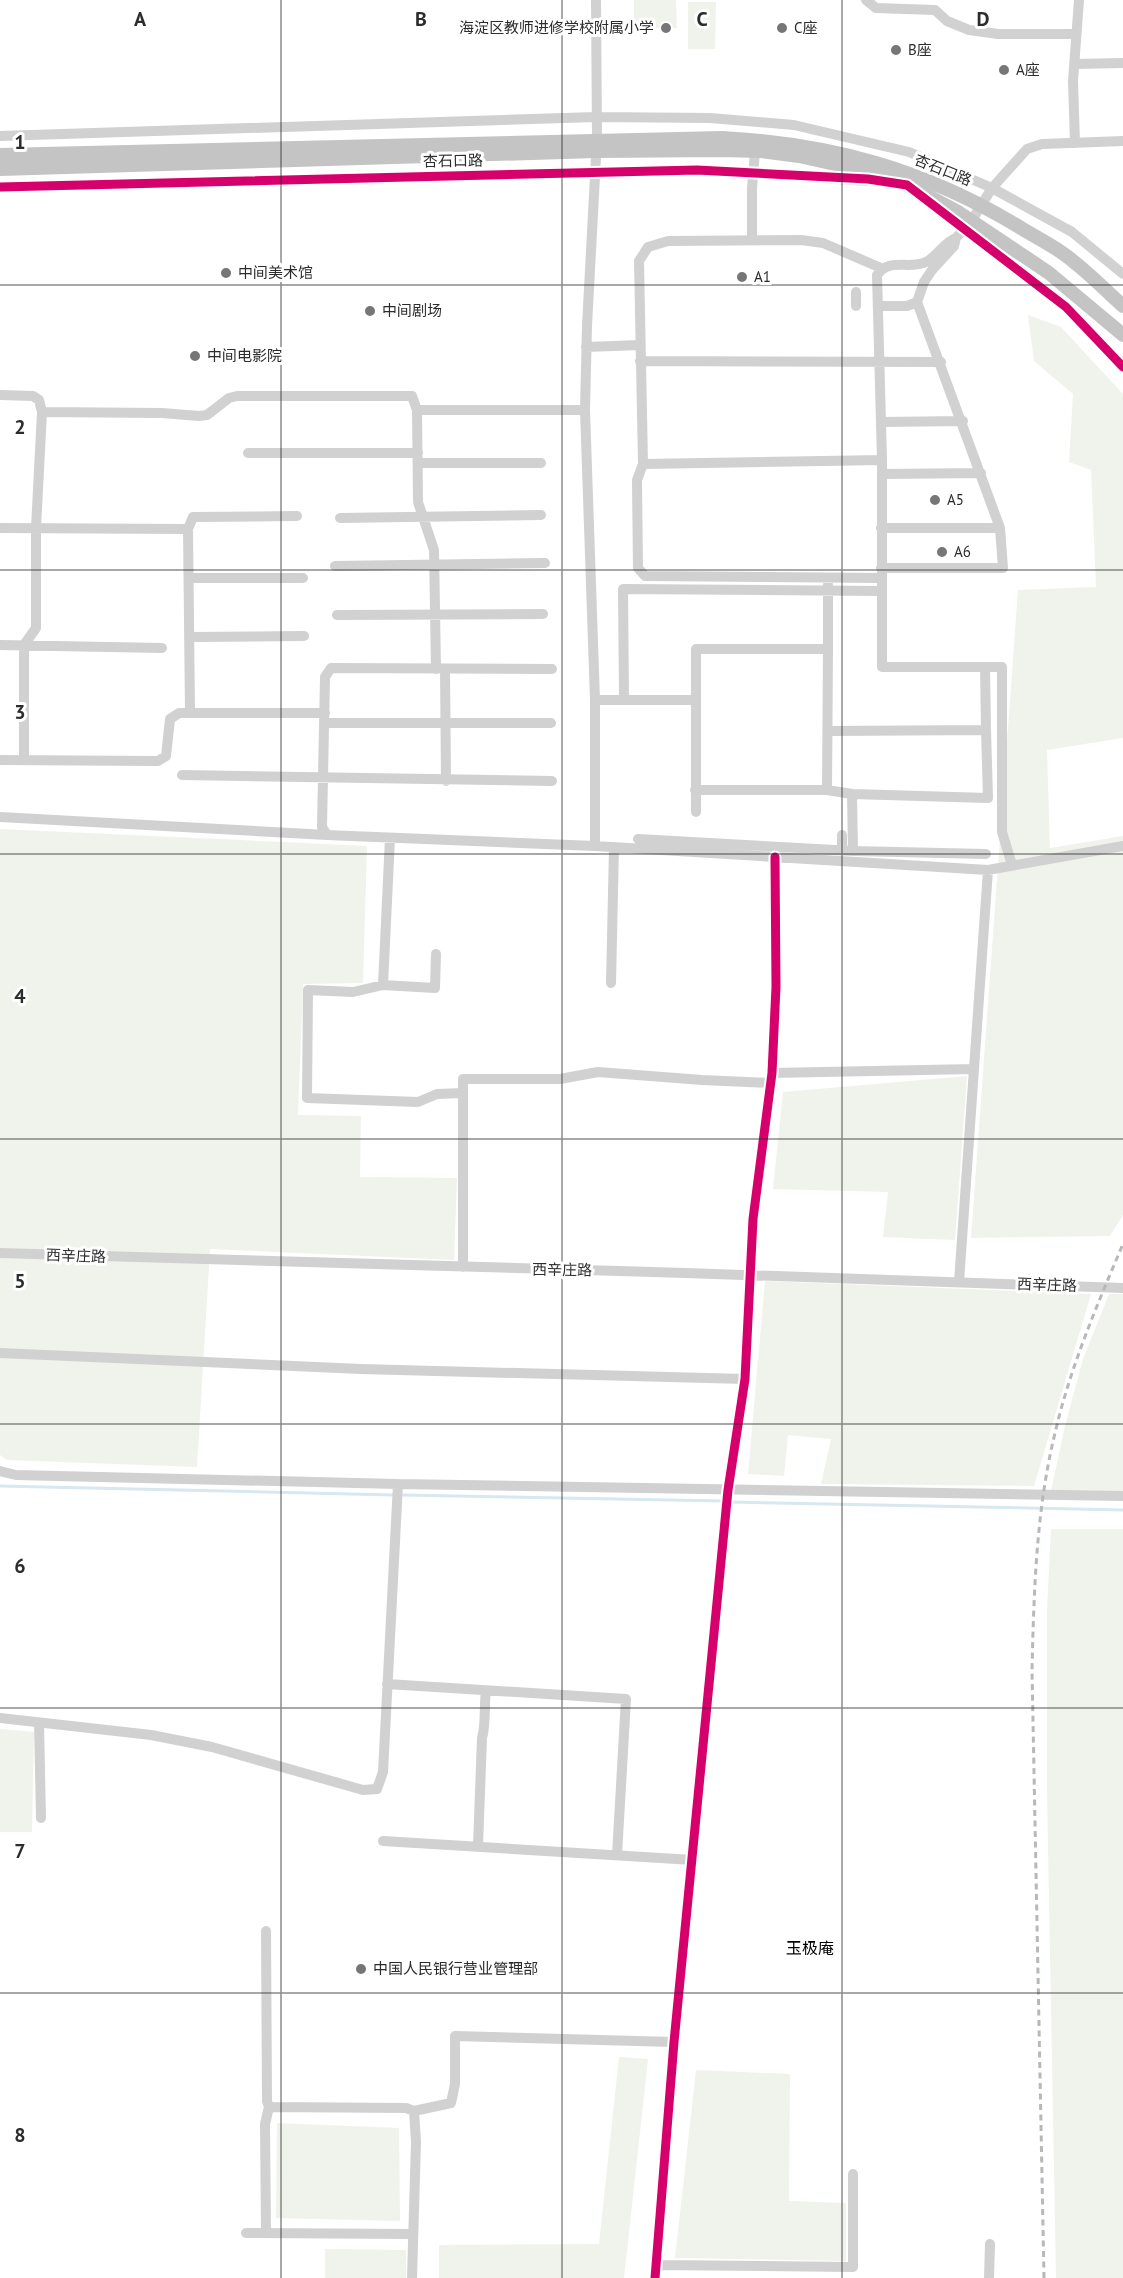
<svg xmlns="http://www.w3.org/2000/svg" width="1123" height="2278" viewBox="0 0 1123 2278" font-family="'PT Sans','Noto Sans SC',sans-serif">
	<rect width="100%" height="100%" fill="#fff"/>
	<!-- green -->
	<path fill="#f0f3eb" d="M634 0H676L677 28 634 29Z
		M688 2H716L715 49H688Z
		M1028 315 1061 327 1123 394V738L1047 750 1050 848 1123 836V1215L1110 1236 971 1238 1018 590 1096 587 1091 470 1069 462 1073 394 1034 361Z
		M0 829 367 846 363 983 303 984 298 1115 361 1116 360 1177 457 1178 454 1260 210 1249 197 1467 7 1460 0 1455Z
		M967 1076 955 1240 883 1237 888 1192 773 1189 783 1092Z
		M765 1281 1091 1294 1034 1486 821 1484 831 1439 788 1435 784 1476 748 1474Z
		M1109 1294H1123V1496L1051 1491 1065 1426 1083 1359Z
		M1051 1529H1123V2278H1056L1047 1792V1610Z
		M0 1729 34 1732 32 1832H0Z
		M619 2057 648 2059 624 2278H439V2245L599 2244Z
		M696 2070 790 2074 789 2201 846 2203V2261L675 2258Z
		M277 2123 399 2128 400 2221 276 2218Z
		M325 2249 406 2250V2278H325Z"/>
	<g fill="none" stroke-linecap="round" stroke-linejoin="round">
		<!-- stream -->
		<path stroke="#d7e8f0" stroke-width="3" d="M0 1486 394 1495
			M401 1495 724 1501
			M731 1502 1123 1510"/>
		<!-- minor -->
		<path stroke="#d1d1d1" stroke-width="10" d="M866 0 876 8 935 10 947 21 969 30 998 34H1076
			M1075 64 1123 63
			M0 136 596 117 710 118 794 125 909 152 992 188 1072 232 1123 274
			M1075 143 1073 81 1079 0
			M0 187 697 170 884 182
			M924 199 1066 307 1123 367
			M752 240V188L755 151
			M856 306V292
			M878 306H907L917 302
			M586 347 640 345
			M640 361 941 362
			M0 395 33 396 39 400 42 412 36 528V628L24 645V760
			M417 410H585
			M42 412 162 413 199 416 207 415 229 398 237 396H412L417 410 418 502 434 550 436 669
			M881 422 963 421
			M248 453H418
			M882 460 877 275C889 257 909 270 926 262 938 256 943 243 956 238
			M418 463H541
			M643 464 882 460V667H1002V832L1012 865
			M882 474 981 473
			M340 518 541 515
			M0 528 188 529
			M881 528H1000L917 302 924 282 932 270 954 246 956 238 972 220 992 188 1027 149 1042 144 1123 141
			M335 566 545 563
			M881 568H1003L1000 528
			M189 578H303
			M881 578 645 576 638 568 637 480 643 464 639 261 648 247 668 241 801 240 823 243 881 268
			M337 615 543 614
			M189 637 304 636
			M0 645 162 648
			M445 669 446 781
			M595 700H695
			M624 700 623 589 881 591
			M190 713 188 529 193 517 297 516
			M325 723H551
			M829 731 986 730 985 667
			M0 760 158 761 166 756 170 719 179 713H325
			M182 775 552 781
			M695 790H827L828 649
			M827 790 852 794 988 798 986 730
			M852 794 853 851 986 854
			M696 812V649H828V585
			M0 817 327 835 595 846 988 870 1123 846
			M327 835 322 827 325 677 331 668 552 669
			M842 835V850
			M638 839 853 851
			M595 846V700L585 410 587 326 597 139 596 0
			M436 954 435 988 383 985 353 992 308 990 307 1098 418 1102 437 1094 463 1093
			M611 983 614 847
			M383 985 390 838
			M772 1073 974 1069
			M0 1253 686 1273 1123 1288
			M463 1267V1079H560L598 1072 702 1080 771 1083
			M959 1282 988 870
			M0 1353 361 1369 745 1379
			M0 1471 16 1475 398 1484 1123 1496
			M387 1684 626 1699 617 1855
			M0 1718 151 1735 212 1747 363 1790 377 1789 383 1772 398 1484
			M39 1723 41 1818
			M383 1841 693 1860
			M478 1846 482 1738C486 1726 484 1704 486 1691
			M266 1931 267 2101 269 2107 265 2124 266 2233
			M269 2107 406 2108 414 2111 451 2103 455 2084V2036L674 2042
			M246 2233 412 2234
			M656 2265 853 2267V2174
			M412 2278 416 2142 414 2111
			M655 2278 674 2042 728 1490 745 1379 753 1219 772 1073 776 987 775 857
			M989 2278 990 2244"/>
		<!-- major -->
		<path stroke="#c4c4c4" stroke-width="14" d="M0 155 722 138C833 144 926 170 1021 228 1034 236 1048 243 1061 252 1083 267 1103 288 1123 306
			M0 169 596 151 721 150 761 151 799 156 862 170 907 185 958 212 1049 273 1123 335"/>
		<!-- rail -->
		<path stroke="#b8b8b8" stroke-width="3" stroke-dasharray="6 4.5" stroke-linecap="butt" d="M1044 2278 1032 1670C1034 1591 1036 1511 1055 1433 1070 1368 1097 1305 1123 1244"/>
		<defs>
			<path id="cycleway" d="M0 187 697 170 868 179 907 185 1066 307 1123 367
				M655 2278 674 2042 728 1490 745 1379 753 1219 772 1073 776 987 775 857"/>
		</defs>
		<!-- cycleway casing -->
		<use href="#cycleway" stroke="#fff" stroke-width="13"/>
		<!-- cycleway -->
		<use href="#cycleway" stroke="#d6006c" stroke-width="9"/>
	</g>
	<!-- grid -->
	<path fill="none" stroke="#2c2c2c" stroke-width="1.5" stroke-opacity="0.55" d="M281 0V2278M562 0V2278M842 0V2278M0 285H1123M0 570H1123M0 854H1123M0 1139H1123M0 1424H1123M0 1708H1123M0 1993H1123"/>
	<!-- markers -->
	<g fill="#767676" stroke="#fff" stroke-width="2">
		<circle cx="666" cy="28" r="6"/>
		<circle cx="782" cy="28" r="6"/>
		<circle cx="896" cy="50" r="6"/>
		<circle cx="1004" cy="70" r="6"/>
		<circle cx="226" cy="273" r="6"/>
		<circle cx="742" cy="277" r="6"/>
		<circle cx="370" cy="311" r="6"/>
		<circle cx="195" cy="356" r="6"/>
		<circle cx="935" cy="500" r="6"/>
		<circle cx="942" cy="552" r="6"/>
		<circle cx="361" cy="1969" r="6"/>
	</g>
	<g text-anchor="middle" stroke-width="6" stroke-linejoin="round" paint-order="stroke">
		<!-- poi labels -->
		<g font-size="15" fill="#2c2c2c" stroke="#fff" text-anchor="start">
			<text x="654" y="33" text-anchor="end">海淀区教师进修学校附属小学</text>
			<text x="794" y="33">C座</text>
			<text x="908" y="55">B座</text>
			<text x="1016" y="75">A座</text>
			<text x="238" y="278">中间美术馆</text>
			<text x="754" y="282">A1</text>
			<text x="382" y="316">中间剧场</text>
			<text x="207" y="361">中间电影院</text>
			<text x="947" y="505">A5</text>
			<text x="954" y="557">A6</text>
			<text x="373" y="1974">中国人民银行营业管理部</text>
		</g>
		<!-- street labels -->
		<g font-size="15" fill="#2c2c2c" stroke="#fff">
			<text transform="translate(453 161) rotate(-1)" y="5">杏石口路</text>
			<text transform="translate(943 170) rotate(22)" y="5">杏石口路</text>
			<text transform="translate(76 1256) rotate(2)" y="5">西辛庄路</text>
			<text transform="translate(562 1270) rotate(1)" y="5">西辛庄路</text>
			<text transform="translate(1047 1285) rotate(2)" y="5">西辛庄路</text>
		</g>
		<!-- neighbourhood labels -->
		<g font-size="16" fill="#000" stroke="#fff">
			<text x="810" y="1954">玉极庵</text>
		</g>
	</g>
	<g font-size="20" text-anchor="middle" font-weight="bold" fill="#2c2c2c" stroke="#fff" stroke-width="6" stroke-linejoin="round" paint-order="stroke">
		<text x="140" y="26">A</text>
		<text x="421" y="26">B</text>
		<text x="702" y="26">C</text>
		<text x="983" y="26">D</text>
		<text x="20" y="149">1</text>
		<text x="20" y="434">2</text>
		<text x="20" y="719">3</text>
		<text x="20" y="1003">4</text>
		<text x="20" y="1288">5</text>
		<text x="20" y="1573">6</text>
		<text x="20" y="1858">7</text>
		<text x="20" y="2142">8</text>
	</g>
</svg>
